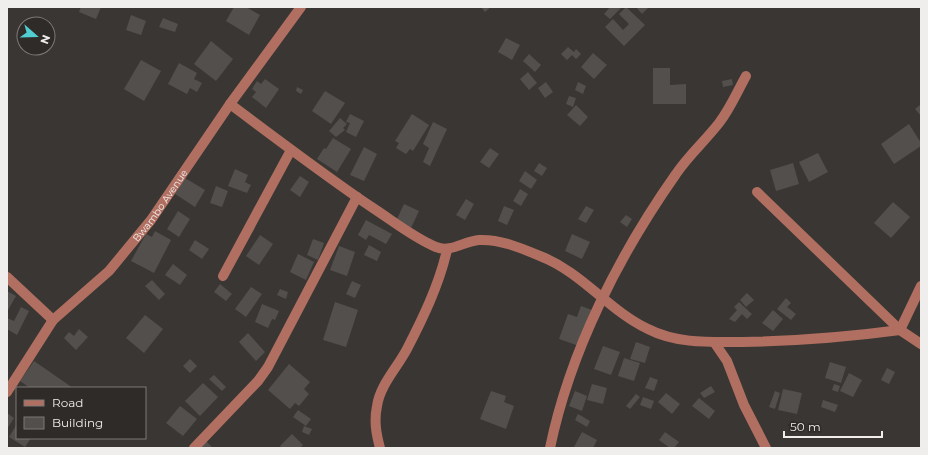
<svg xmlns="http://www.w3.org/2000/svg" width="928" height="455" font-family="Montserrat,sans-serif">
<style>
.building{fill:#534f4d}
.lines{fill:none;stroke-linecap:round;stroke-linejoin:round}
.minor{stroke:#b06f60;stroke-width:10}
.labels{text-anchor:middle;stroke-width:4;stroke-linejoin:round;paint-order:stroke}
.street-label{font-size:10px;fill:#f0eeec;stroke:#2f2b29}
</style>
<rect width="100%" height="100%" fill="#393633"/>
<g class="building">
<path d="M81,7H101L96,19L79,12Z"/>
<path d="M234,7H246L260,15L249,35L226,21Z"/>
<path d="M481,7H491L485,12Z"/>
<path d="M610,7H622L610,19L604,14Z"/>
<path d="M626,7L645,25L624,46L605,27L613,19L623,30L629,24L619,14Z"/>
<path d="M636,7H649L642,14Z"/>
<path d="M131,15L146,21L141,35L126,30Z"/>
<path d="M163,18L178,24L175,32L159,27Z"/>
<path d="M506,38L520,45L512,60L498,52Z"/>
<path d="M211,41L233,59L216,81L194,64Z"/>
<path d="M568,47L574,52L576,49L581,54L576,59L572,55L567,60L561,54Z"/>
<path d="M593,53L607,65L594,79L581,67Z"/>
<path d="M529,54L541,65L535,72L523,61Z"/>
<path d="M141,60L161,71L144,101L124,89Z"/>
<path d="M179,63L197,73L194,79L202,83L197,92L190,88L187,94L168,84Z"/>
<path d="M653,68H670V85L686,84V104H653Z"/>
<path d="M528,72L537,83L529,90L520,79Z"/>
<path d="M265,79L279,89L266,108L252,97L256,92L252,89L257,81L261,84Z"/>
<path d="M732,79L733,85L723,87L722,81Z"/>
<path d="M546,82L553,92L545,98L538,88Z"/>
<path d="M578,82L586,86L583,94L575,90Z"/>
<path d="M297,87L303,90L301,94L296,91Z"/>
<path d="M325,91L345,103L331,124L312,111Z"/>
<path d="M569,96L576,98L573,107L566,104Z"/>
<path d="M921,104V116L915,109Z"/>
<path d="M576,105L588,117L580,126L567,115Z"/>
<path d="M350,114L364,121L356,137L346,132L350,123L346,122Z"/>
<path d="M412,114L429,125L413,151L410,149L406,154L396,148L399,143L395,141Z"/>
<path d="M340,118L347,124L343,128L345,130L336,137L329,131Z"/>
<path d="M433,122L447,129L430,166L423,162L429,148L423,144Z"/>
<path d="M909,124L921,143V146L894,164L881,144Z"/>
<path d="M333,138L351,149L337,172L317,159L324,148L326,149Z"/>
<path d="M364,147L377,154L364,181L350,175Z"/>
<path d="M490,148L499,154L489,168L480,162Z"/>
<path d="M818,153L828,172L809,182L799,162Z"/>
<path d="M539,163L547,168L542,176L534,171Z"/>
<path d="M793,163L799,184L776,191L770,170Z"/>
<path d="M235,169L248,175L245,182L251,185L247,193L228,186Z"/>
<path d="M525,171L537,180L531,189L519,181Z"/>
<path d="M300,176L309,182L300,197L290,190Z"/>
<path d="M185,178L205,190L195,207L175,194Z"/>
<path d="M216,186L228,191L222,207L210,203Z"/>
<path d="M520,189L528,194L521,206L513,201Z"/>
<path d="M466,199L474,204L465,220L456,215Z"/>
<path d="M893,202L910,217L891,238L874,223Z"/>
<path d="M404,204L419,211L411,228L396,221Z"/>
<path d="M504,206L514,210L507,225L498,221Z"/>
<path d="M586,206L594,210L586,223L578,219Z"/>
<path d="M178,211L190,219L179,237L167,229Z"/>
<path d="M626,215L632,219L627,227L620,222Z"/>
<path d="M366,220L392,234L386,244L369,235L366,240L358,235Z"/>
<path d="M155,231L171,240L154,273L131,261L146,234L152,237Z"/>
<path d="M572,234L590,242L582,259L565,251Z"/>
<path d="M260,235L273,244L259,265L246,256Z"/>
<path d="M313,239L324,243L318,260L307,255Z"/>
<path d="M195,240L209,249L202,259L189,250Z"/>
<path d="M369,245L381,252L377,261L364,255Z"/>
<path d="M339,246L355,252L347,276L330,270Z"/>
<path d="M298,254L314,262L306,280L290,272Z"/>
<path d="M173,264L187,275L180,285L165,275Z"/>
<path d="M152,280L165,294L159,300L145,286Z"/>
<path d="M352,281L361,285L355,298L346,294Z"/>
<path d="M220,284L232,294L226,301L214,292Z"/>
<path d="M251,287L262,294L246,317L235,309Z"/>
<path d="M280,289L288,292L286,299L277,295Z"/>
<path d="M7,291L16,296L7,312Z"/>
<path d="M747,293L754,300L746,307L740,300Z"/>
<path d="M786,298L791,303L787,307L796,314L791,320L777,309Z"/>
<path d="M335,302L358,310L346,347L323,340Z"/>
<path d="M739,302L752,314L747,319L742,314L735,322L729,319L737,310L734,307Z"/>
<path d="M262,304L279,311L275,320L272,319L268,328L255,322Z"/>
<path d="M581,306L592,310L579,346L559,339L568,314L577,317Z"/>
<path d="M21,307L29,311L17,335L7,329V318L14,321Z"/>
<path d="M773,310L783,319L773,331L762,323Z"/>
<path d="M145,315L163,329L144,353L126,338Z"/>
<path d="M79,329L88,337L76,350L64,338L69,332L74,336Z"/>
<path d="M248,333L265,352L256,361L239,342Z"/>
<path d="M636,342L650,347L645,363L630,359Z"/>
<path d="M603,346L620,352L611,375L594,369Z"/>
<path d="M624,358L640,363L634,381L618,376Z"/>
<path d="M190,359L197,366L190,373L183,366Z"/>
<path d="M34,361L73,388H30L20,381Z"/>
<path d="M830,362L846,367L841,383L825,378Z"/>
<path d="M289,364L310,382L304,389L309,394L299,406L295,403L290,409L268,390Z"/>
<path d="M887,368L895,372L889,384L881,380Z"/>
<path d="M849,373L862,380L853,397L840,391Z"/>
<path d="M214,375L226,387L222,391L209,379Z"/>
<path d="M650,377L658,380L654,391L645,388Z"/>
<path d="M203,383L218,397L200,416L185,401Z"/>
<path d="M592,384L607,388L603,404L587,400Z"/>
<path d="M834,384L840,386L838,392L832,390Z"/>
<path d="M711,386L715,392L704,398L700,393Z"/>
<path d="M783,389L802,393L797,414L778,410Z"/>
<path d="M491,391L506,396L504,402L514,406L506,429L480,419Z"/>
<path d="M575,391L587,396L582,411L569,406Z"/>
<path d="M775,391L780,393L775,409L769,407Z"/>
<path d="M666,393L680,404L672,414L658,402Z"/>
<path d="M636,394L640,397L630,409L626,406Z"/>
<path d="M643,397L654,401L651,409L640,405Z"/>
<path d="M699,398L715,411L709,419L692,406Z"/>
<path d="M823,400L838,405L835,412L821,407Z"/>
<path d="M180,406L197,419L183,436L166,423Z"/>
<path d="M298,410L311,419L306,426L293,417Z"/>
<path d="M7,413L14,418L7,429Z"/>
<path d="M578,414L590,421L587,427L575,420Z"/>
<path d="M17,424V438H31L25,447L9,437Z"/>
<path d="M304,426L312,429L309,435L302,432Z"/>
<path d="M582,432L597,440L593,448L574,447Z"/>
<path d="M665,432L679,442L674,448H670L659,440Z"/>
<path d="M292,434L303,445L300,448H282L280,446Z"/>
<path d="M206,441L213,448H199Z"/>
</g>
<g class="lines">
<g class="minor">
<path d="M230,104C277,139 324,175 373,208C393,221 414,238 436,247C451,253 464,241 479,240C500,239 521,248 540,256C582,272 608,310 648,329C677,344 711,342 743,342C796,341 848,337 900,330L921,286"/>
<path d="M757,192L900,330L921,344"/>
<path d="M223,276L291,150"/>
<path d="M7,277L53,320"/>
<path d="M714,342L727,361L744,405L766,448"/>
<path id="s1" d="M7,392L53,320L109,271L151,220L230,104L301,7"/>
<path d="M194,448L258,381L268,367L357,197"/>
<path d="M380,448C376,433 374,421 377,406C380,385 397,368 407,349C423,318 439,285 447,250"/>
<path d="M550,448C570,351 619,255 676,174C688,156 705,141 719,123C730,109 737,92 746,76"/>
</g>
</g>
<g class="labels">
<g class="street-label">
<text dy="4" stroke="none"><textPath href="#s1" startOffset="243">Bwambo Avenue</textPath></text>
</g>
</g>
<rect width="928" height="455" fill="none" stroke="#f0eeec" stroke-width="16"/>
<rect x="16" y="387" width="130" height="52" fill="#2f2b29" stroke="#7c7977"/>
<rect x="24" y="400" width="20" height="6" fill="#b06f60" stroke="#7c7977"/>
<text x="52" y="407" font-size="12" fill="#f0eeec">Road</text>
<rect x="24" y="417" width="20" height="12" fill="#534f4d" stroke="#7c7977"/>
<text x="52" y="427" font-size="12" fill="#f0eeec">Building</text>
<g transform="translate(36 36) rotate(110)"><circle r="19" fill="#2f2b29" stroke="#7c7977"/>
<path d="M0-3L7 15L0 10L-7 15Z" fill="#51ccd1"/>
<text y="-6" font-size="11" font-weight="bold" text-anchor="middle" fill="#f0eeec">N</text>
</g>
<path d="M784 431v6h98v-6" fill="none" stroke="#f0eeec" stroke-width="2"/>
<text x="790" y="431" font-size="12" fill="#f0eeec" stroke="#2f2b29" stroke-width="3" paint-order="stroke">50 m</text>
</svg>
